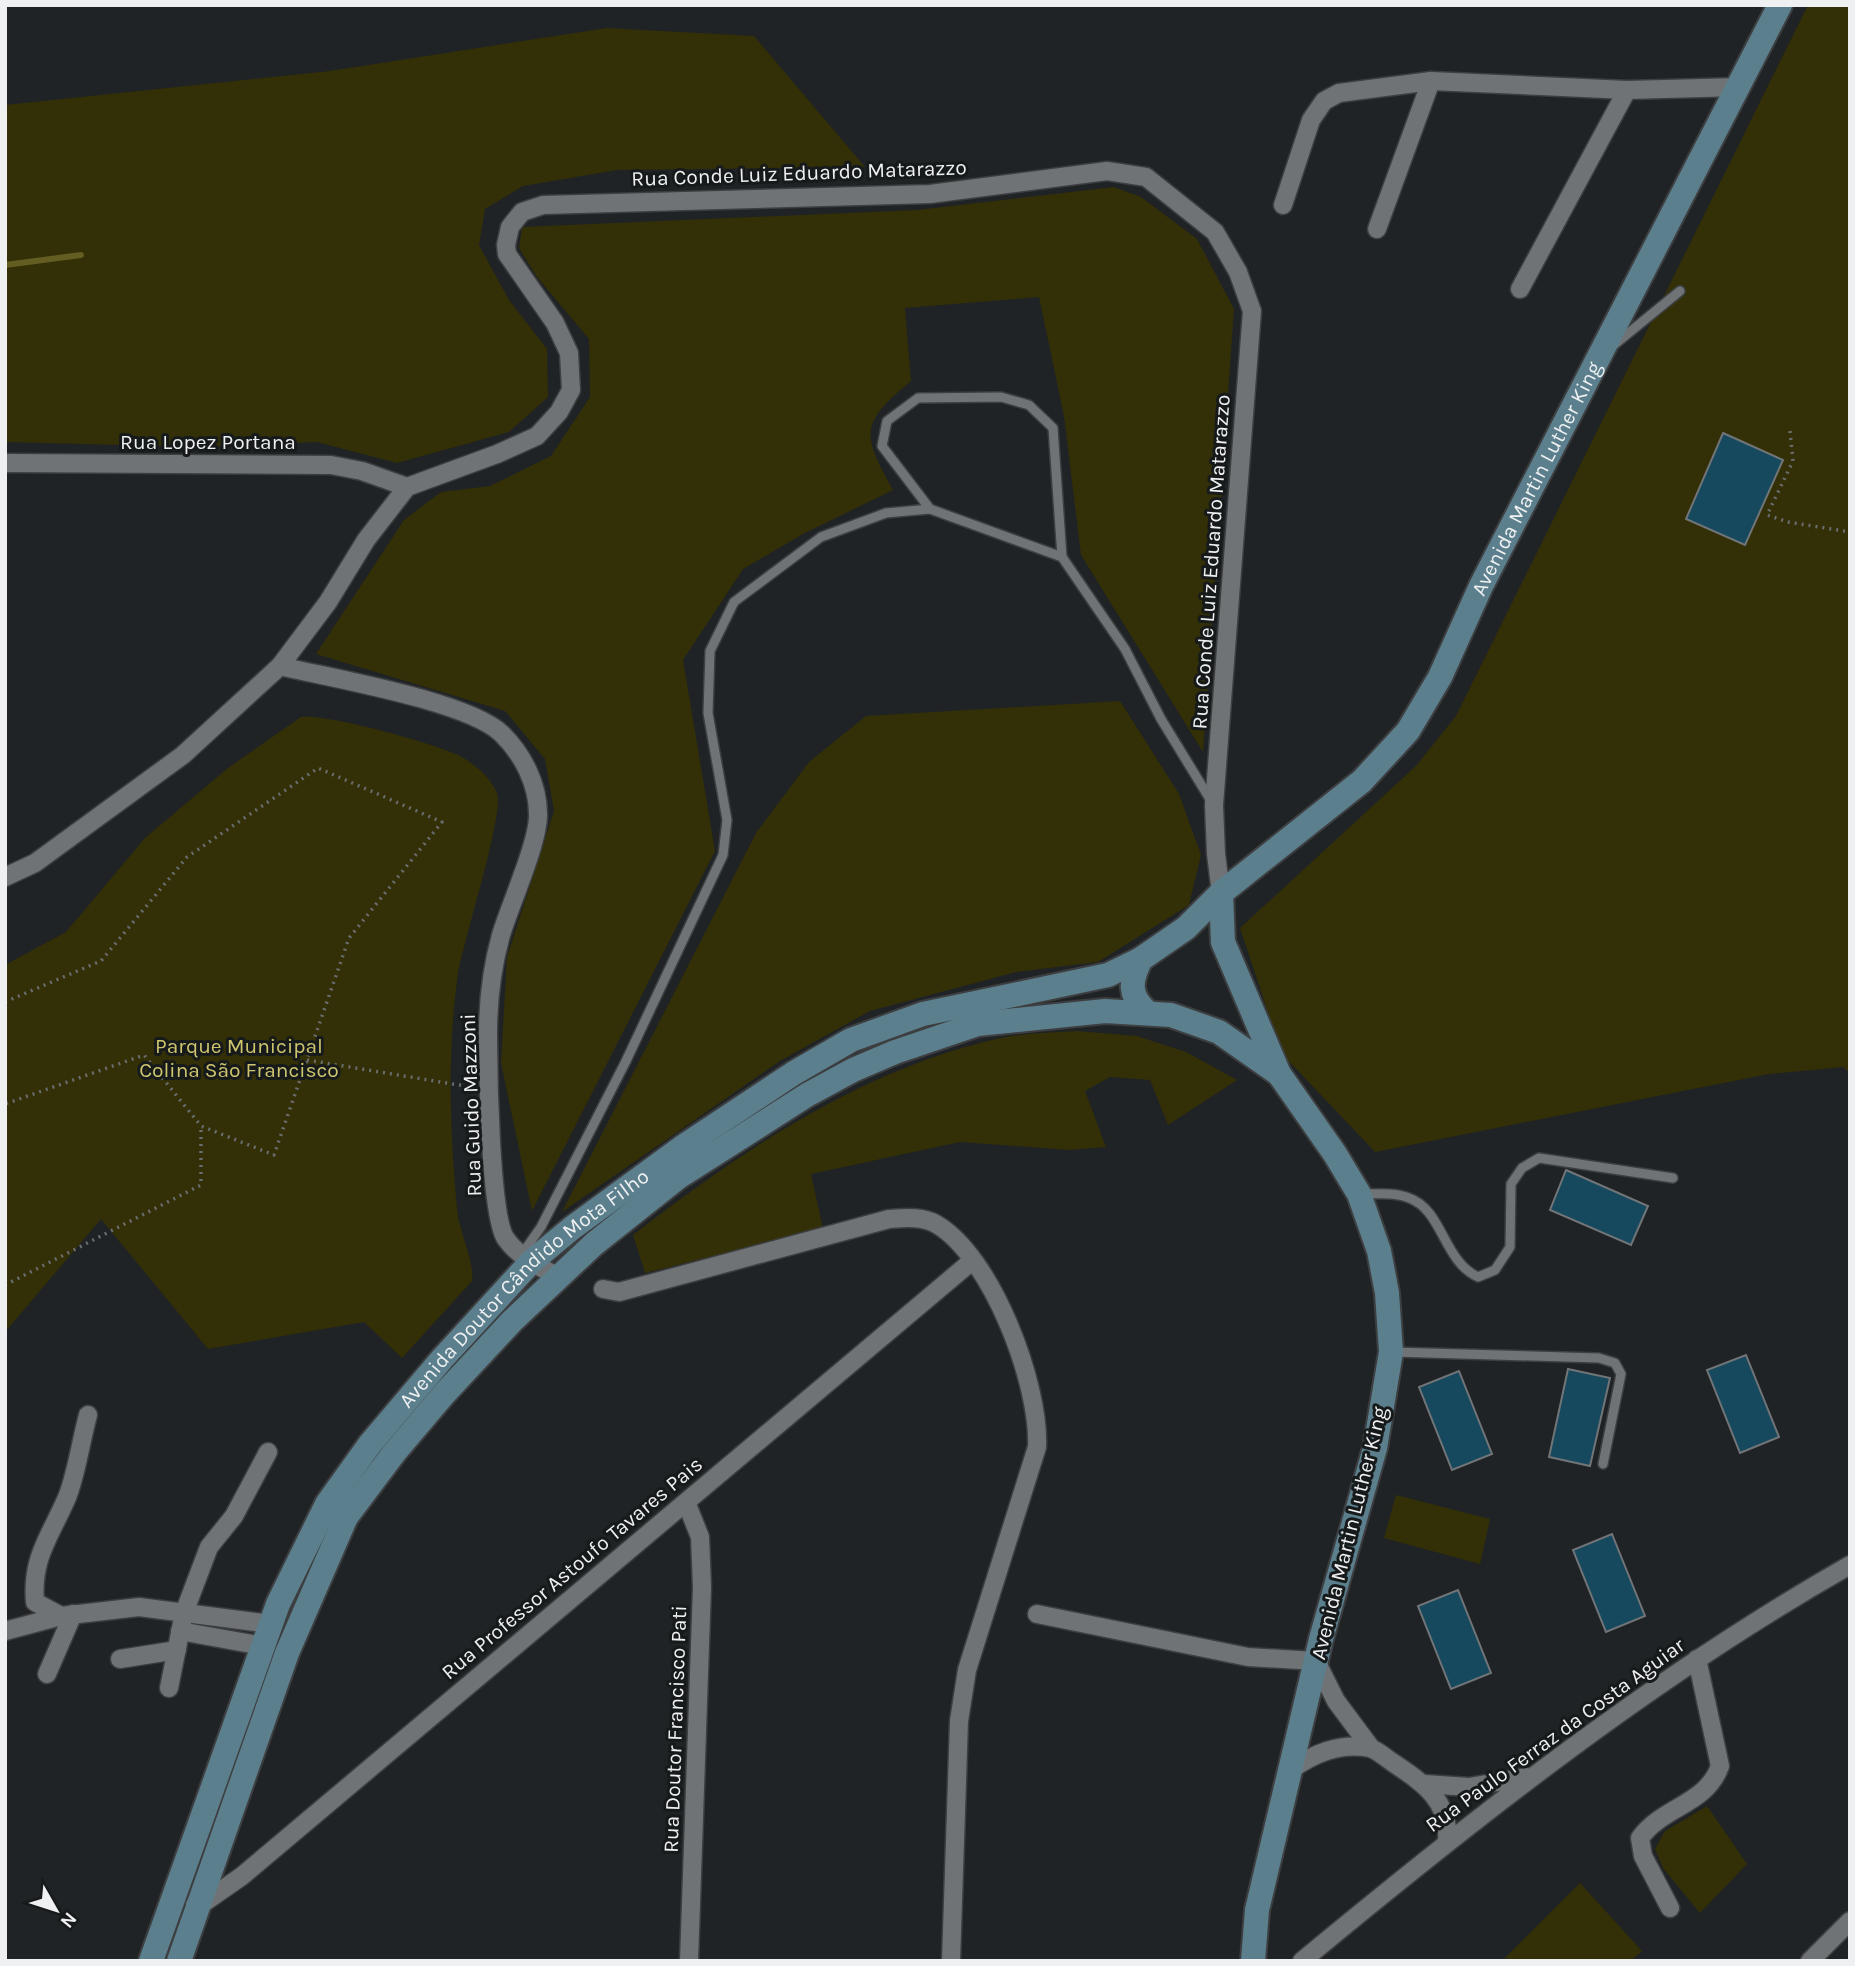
<svg xmlns="http://www.w3.org/2000/svg" width="1855" height="1966" font-family="Karla,sans-serif">
<style>
.green{fill:#332f07}
.lines{fill:none;stroke-linecap:round;stroke-linejoin:round}
.stream{stroke:#635d22;stroke-width:6}
.building{fill:#17495e;stroke:#717577;stroke-width:2}
.service-casing{stroke:#3c3e40;stroke-width:12}
.minor-casing{stroke:#3c3e40;stroke-width:21}
.secondary-casing{stroke:#3c3e40;stroke-width:28}
.path{stroke:#6a6d6e;stroke-width:3.5;stroke-dasharray:2 5;stroke-linecap:butt}
.service{stroke:#6f7375;stroke-width:9}
.minor{stroke:#6f7375;stroke-width:18}
.secondary{stroke:#5c7f8d;stroke-width:24}
.labels{text-anchor:middle;stroke-width:6;stroke-linejoin:round;paint-order:stroke}
.street-label{font-size:21px;fill:#eef0f1;stroke:#171a1b}
.park-label{font-size:21px;fill:#cec56e;stroke:#171a1b}
</style>
<rect width="100%" height="100%" fill="#202325"/>
<g class="green">
<path d="M1808,5H1850V1073L1843,1067L1769,1074L1375,1152L1282,1054L1240,928L1416,766L1456,716Z"/>
<path d="M607,28L754,36L865,167L617,170L523,186L485,209L479,245L509,300L547,349L548,397L509,432L397,463L317,442L201,447L5,442V105L330,71Z"/>
<path d="M1114,187L1141,197L1197,239L1234,309L1203,752L1081,555L1064,416L1039,297L905,308L911,381C859,424 862,434 893,490L803,534L743,569L683,660L715,851L532,1211L501,1063L507,957L554,811L545,759L505,711L316,654L404,520L441,492L490,486L551,456L590,397L589,339L537,277L519,248L522,227L917,210Z"/>
<path d="M1120,701L1179,794L1201,855L1189,905L1098,962L1016,972L870,1011L780,1061L562,1212L756,833L809,762L866,716Z"/>
<path d="M301,717C326,713 437,744 460,756C476,765 490,777 497,793C505,812 463,942 458,974C447,1050 450,1132 457,1208C458,1229 475,1262 472,1281L402,1358L364,1322L208,1349L101,1219L5,1332V965L66,932L145,838L228,768Z"/>
<path d="M1076,1031L1137,1036L1186,1052L1237,1080L1168,1125L1150,1080L1110,1077L1085,1091L1106,1147L1070,1150L960,1142L811,1174L823,1229L645,1273L633,1235C743,1150 859,1071 996,1039C1021,1033 1050,1033 1076,1031Z"/>
<path d="M1396,1495L1490,1519L1480,1564L1384,1538Z"/>
<path d="M1707,1806L1747,1864L1700,1913L1663,1868L1655,1849L1665,1831Z"/>
<path d="M1580,1883L1642,1951L1630,1961H1502Z"/>
</g>
<g class="lines">
<path class="stream" d="M5,265L81,255"/>
</g>
<g class="building">
<path d="M1723,433L1783,460L1745,545L1686,519Z"/>
<path d="M1566,1170L1648,1206L1631,1245L1550,1210Z"/>
<path d="M1746,1355L1779,1437L1740,1453L1707,1370Z"/>
<path d="M1568,1369L1610,1378L1590,1466L1549,1457Z"/>
<path d="M1459,1371L1492,1454L1452,1470L1419,1387Z"/>
<path d="M1612,1534L1645,1616L1606,1632L1573,1550Z"/>
<path d="M1458,1590L1491,1673L1451,1689L1418,1606Z"/>
</g>
<g class="lines">
<g class="service-casing">
<g id="service">
<path d="M1615,344L1680,291"/>
<path d="M930,509L882,446L887,421L918,398L1001,397L1029,405L1053,428L1062,557"/>
<path d="M1360,1194C1376,1194 1394,1192 1409,1198C1443,1210 1443,1261 1478,1277L1495,1270L1510,1247L1511,1184L1522,1168L1539,1158L1673,1178"/>
<path d="M522,1254L541,1227L626,1061L723,855L727,820L708,713L710,651L734,602L821,537L886,513L930,509L1062,557L1125,649L1161,719L1213,804"/>
<path d="M1393,1352L1599,1358L1615,1363L1621,1374L1603,1464"/>
</g>
</g>
<g class="minor-casing">
<g id="minor">
<path d="M1283,205L1311,120L1324,101L1339,93L1431,81L1627,90L1740,87"/>
<path d="M1377,229L1431,81"/>
<path d="M1520,289L1627,90"/>
<path d="M5,463L331,465L362,471L407,487"/>
<path d="M280,666C330,678 468,701 502,734C523,755 538,784 538,814C539,841 510,905 501,935C492,967 488,1001 488,1034C488,1069 490,1217 506,1239C518,1256 539,1267 557,1276"/>
<path d="M5,877L35,863L183,755L280,666L328,602L366,540L407,487L497,454L537,436L559,412L571,390L569,353L555,323L507,254L506,245L510,227L522,212L543,205L930,194L1107,171L1146,177L1215,232L1238,272L1252,311L1214,805L1216,854L1221,893"/>
<path d="M603,1289L619,1292L889,1219C904,1218 922,1216 936,1224C992,1256 1040,1385 1037,1447L967,1670L959,1721L951,1961"/>
<path d="M686,1502L700,1537L702,1587L689,1961"/>
<path d="M1037,1614L1248,1657L1316,1661L1336,1701L1371,1748"/>
<path d="M61,1616L35,1602C31,1556 52,1534 68,1495C77,1470 81,1441 88,1415"/>
<path d="M5,1631L61,1616L139,1607L271,1624"/>
<path d="M180,1631L263,1646"/>
<path d="M120,1659L177,1650"/>
<path d="M47,1674L73,1614"/>
<path d="M169,1688L184,1613L209,1547L234,1516L268,1452"/>
<path d="M1289,1771C1313,1754 1339,1742 1370,1748C1377,1750 1386,1758 1392,1762C1423,1783 1450,1800 1447,1841"/>
<path d="M1425,1784L1469,1787L1526,1777"/>
<path d="M195,1905L199,1906L242,1876L972,1261"/>
<path d="M1670,1908L1643,1856L1640,1838C1663,1806 1706,1805 1720,1766L1697,1659"/>
<path d="M1302,1961C1476,1817 1653,1677 1850,1565"/>
<path d="M1810,1961L1850,1921"/>
</g>
</g>
<g class="secondary-casing">
<g id="secondary">
<path d="M1221,893L1223,942L1279,1074L1335,1154L1359,1194L1379,1251L1387,1293L1391,1352L1375,1448L1321,1639L1257,1910L1253,1961"/>
<path d="M1141,959C1130,981 1128,995 1147,1012"/>
<path id="s1" d="M151,1961L278,1604L327,1504L370,1444L442,1359L531,1262L572,1228L684,1146L794,1073L851,1040L923,1014L1108,975L1141,959L1186,928L1221,893L1362,781L1408,731L1440,677L1481,586L1780,5"/>
<path d="M179,1961L287,1653L346,1517L394,1453L444,1394L512,1321L594,1244L677,1178L807,1095L853,1070L895,1052L978,1024L1105,1011L1171,1015L1219,1032L1279,1074"/>
</g>
</g>
<g class="path">
<path d="M1790,431L1793,461L1767,515L1788,522L1850,532"/>
<path d="M5,1002L101,961L187,857L318,768L442,822L349,938L274,1155L201,1126L144,1055L5,1104"/>
<path d="M307,1060L471,1087"/>
<path d="M5,1285L201,1185V1126"/>
</g>
<use href="#service" class="service"/>
<use href="#minor" class="minor"/>
<use href="#secondary" class="secondary"/>
</g>
<g class="labels">
<g class="street-label">
<text transform="translate(799 173) rotate(-2)" y="7">Rua Conde Luiz Eduardo Matarazzo</text>
<text x="208" y="449">Rua Lopez Portana</text>
<text dy="7" stroke="none"><textPath href="#s1" startOffset="2135">Avenida Martin Luther King</textPath></text>
<text transform="translate(1211 562) rotate(-86)" y="7">Rua Conde Luiz Eduardo Matarazzo</text>
<text transform="translate(471 1105) rotate(-92)" y="7">Rua Guido Mazzoni</text>
<text dy="7" stroke="none"><textPath href="#s1" startOffset="784">Avenida Doutor Cândido Mota Filho</textPath></text>
<text transform="translate(1349 1533) rotate(-76)" y="7">Avenida Martin Luther King</text>
<text transform="translate(572 1568) rotate(-40)" y="7">Rua Professor Astoufo Tavares Pais</text>
<text transform="translate(675 1729) rotate(-88)" y="7">Rua Doutor Francisco Pati</text>
<text transform="translate(1555 1735) rotate(-36)" y="7">Rua Paulo Ferraz da Costa Aguiar</text>
</g>
<g class="park-label">
<text x="239" y="1053">Parque Municipal<tspan x="239" dy="24">Colina São Francisco</tspan></text>
</g>
</g>
<rect width="1855" height="1966" fill="none" stroke="#eef0f1" stroke-width="14"/>
<g transform="translate(56 1910) rotate(129)" stroke="#171a1b" stroke-width="5" paint-order="stroke">
<path d="M0-5L12 26L0 18L-12 26Z" fill="#eef0f1"/>
<text y="-10" font-size="19" font-weight="bold" text-anchor="middle" fill="#eef0f1">N</text>
</g>
</svg>
